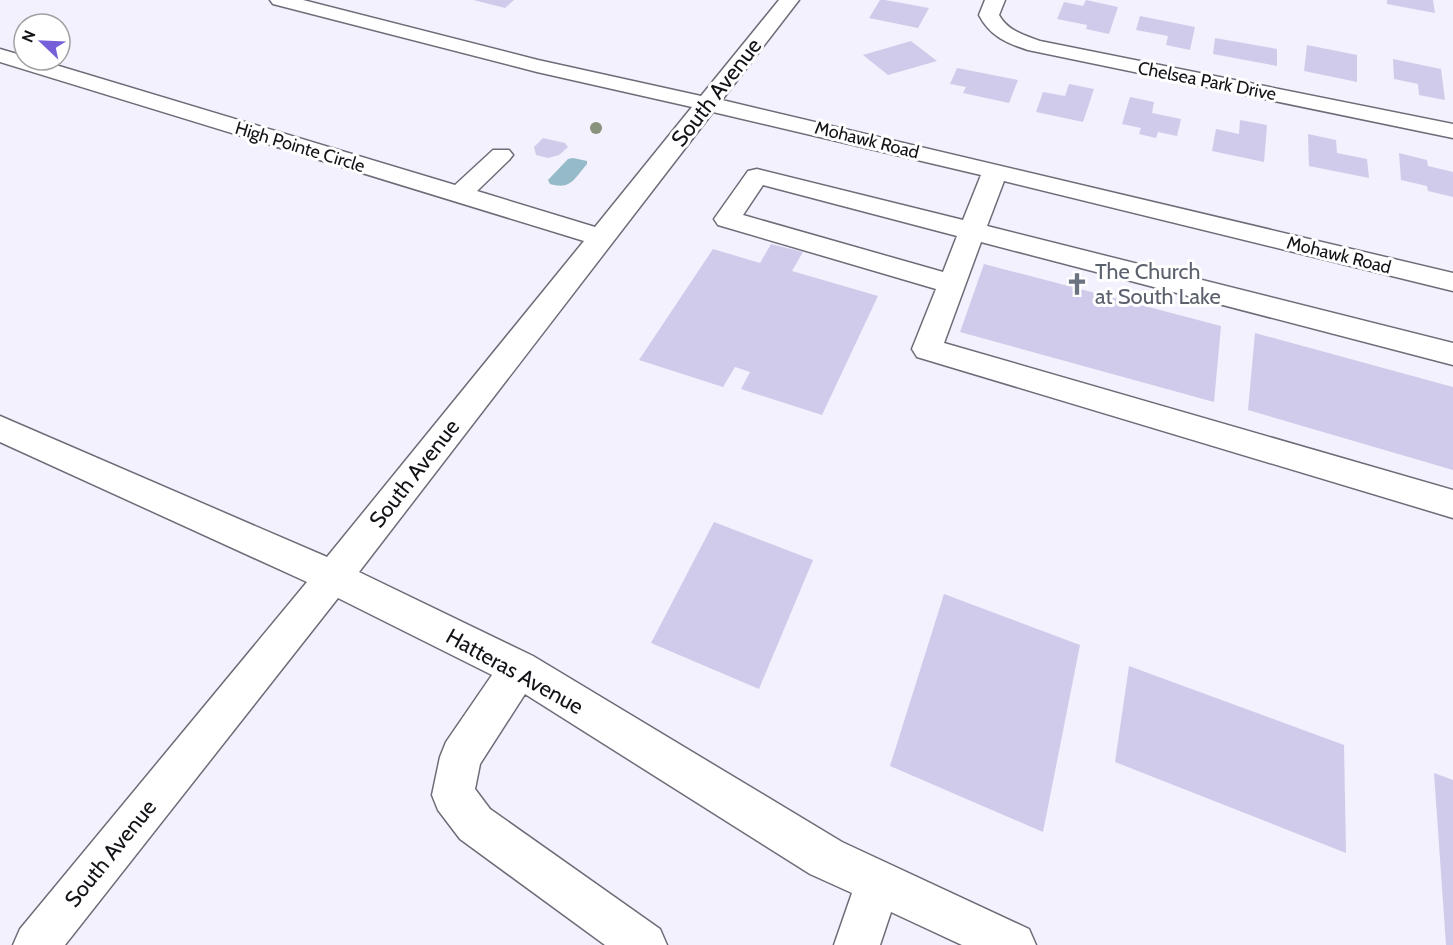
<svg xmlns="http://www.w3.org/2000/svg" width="1453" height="945" font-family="Cabin,sans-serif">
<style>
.water{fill:#95bac8}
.building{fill:#d0cbeb}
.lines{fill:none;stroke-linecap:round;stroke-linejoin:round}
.minor-casing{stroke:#6d6c77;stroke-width:3}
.minor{fill:#fff;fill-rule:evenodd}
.tree{fill:#88927d}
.labels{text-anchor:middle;stroke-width:6;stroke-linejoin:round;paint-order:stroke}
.far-street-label{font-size:18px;fill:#131217;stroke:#fff}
.street-label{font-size:22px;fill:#131217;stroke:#fff}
.worship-label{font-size:22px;fill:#5b616d;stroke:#fff;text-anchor:start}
</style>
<rect width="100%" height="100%" fill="#f2f1fd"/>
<path class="water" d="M573,158L587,161V164C574,179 571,190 550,184L548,180L568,159Z"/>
<g class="building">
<path d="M473,0H514L505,8Z"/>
<path d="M880,0H885L929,8L918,28L869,18Z"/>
<path d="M1086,0L1118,7L1109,34L1086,29L1087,25L1057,19L1064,2L1083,6Z"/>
<path d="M1387,0H1433L1435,13L1387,4Z"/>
<path d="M1140,16L1195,27L1190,50L1166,45L1168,36L1136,30Z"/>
<path d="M1215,38L1277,49V66L1213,54Z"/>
<path d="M911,41L937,61L888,75L863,55Z"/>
<path d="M1307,45L1357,55V82L1304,71Z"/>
<path d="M1393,59L1441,69L1445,100L1419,95L1418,84L1394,79Z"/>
<path d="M957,68L1018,80L1009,103L963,93L966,87L950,84Z"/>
<path d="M1069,84L1094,89L1083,122L1036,112L1043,92L1065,96Z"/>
<path d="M1130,97L1154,102L1152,113L1181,119L1177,136L1158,132L1156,138L1139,134L1141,128L1122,124Z"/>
<path d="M1240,120L1267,125L1264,162L1212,151L1216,129L1239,134Z"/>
<path d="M1308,134L1336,140L1337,153L1367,159L1369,178L1309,166Z"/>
<path d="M543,138L565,143L568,147L559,155L548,158L536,155L534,147Z"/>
<path d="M1399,153L1427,160L1428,166L1453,172V197L1428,191L1427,186L1401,180Z"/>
<path d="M771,244L803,252L792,271L878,296L822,415L741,389L750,372L735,367L723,387L639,360L713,249L760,263Z"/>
<path d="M984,264L1221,326L1214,402L960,332Z"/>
<path d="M1255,333L1453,387V470L1248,410Z"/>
<path d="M714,522L813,560L759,689L651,643Z"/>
<path d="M944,594L1080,645L1043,832L890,766Z"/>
<path d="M1129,666L1344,745L1346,853L1115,762Z"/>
<path d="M1434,773L1453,780V945H1446Z"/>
</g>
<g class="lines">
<g class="minor-casing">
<g id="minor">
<path d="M270,0H303L538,60L701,96L779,0H799L722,100L1453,273V291L1004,181L987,226L1453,343V365L981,242L944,343L1453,490V518L917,357L912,349L936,289L718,225L714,219L748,171L757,169L963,220L981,175L713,112L359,572L533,656L842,842L1029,929L1036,945H962L891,912L880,945H834L852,893L810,874L525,694L480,764L475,789L490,809L660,929L667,945H605L460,839L438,810L432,795L440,757L446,742L492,675L338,598L65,945H13L20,929L307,582L0,442V416L327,557L584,241L0,62V49L24,56V60H39L455,185L493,150H509L513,155L509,160L477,191L595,227L692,107L537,72L273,4ZM763,185L957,236L943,272L743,215Z"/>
<path d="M985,0H1005L999,15C1008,31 1024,35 1040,41L1453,124V138L1028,50C1006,43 990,36 979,15Z"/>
</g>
</g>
<use href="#minor" class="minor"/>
</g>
<circle class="tree" cx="596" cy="128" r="6"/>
<defs>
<g id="church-bare" transform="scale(1.8)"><path d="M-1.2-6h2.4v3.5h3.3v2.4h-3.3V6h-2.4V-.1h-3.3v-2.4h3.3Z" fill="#6b7280" stroke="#fff" stroke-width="2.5" paint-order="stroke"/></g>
</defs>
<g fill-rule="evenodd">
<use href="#church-bare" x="1077" y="284"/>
</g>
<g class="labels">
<g class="far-street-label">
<text transform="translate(1207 81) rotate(11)" y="6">Chelsea Park Drive</text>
<text transform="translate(867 140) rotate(14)" y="6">Mohawk Road</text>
<text transform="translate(300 147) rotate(17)" y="6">High Pointe Circle</text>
<text transform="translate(1339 255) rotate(14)" y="6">Mohawk Road</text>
</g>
<g class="street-label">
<text transform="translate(716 92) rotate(-52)" y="8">South Avenue</text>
<text transform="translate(414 473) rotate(-52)" y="8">South Avenue</text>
<text transform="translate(515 671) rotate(29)" y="8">Hatteras Avenue</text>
<text transform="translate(110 853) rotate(-51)" y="8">South Avenue</text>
</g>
<g class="worship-label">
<text x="1095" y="279">The Church<tspan x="1095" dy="25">at South Lake</tspan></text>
</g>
</g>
<g transform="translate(42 42) rotate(293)"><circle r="28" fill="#ffffff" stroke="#a1a0a2" stroke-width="1.5"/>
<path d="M0-4.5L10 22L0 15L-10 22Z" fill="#765fd9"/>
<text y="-9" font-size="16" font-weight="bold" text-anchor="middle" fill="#131217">N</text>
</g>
</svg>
